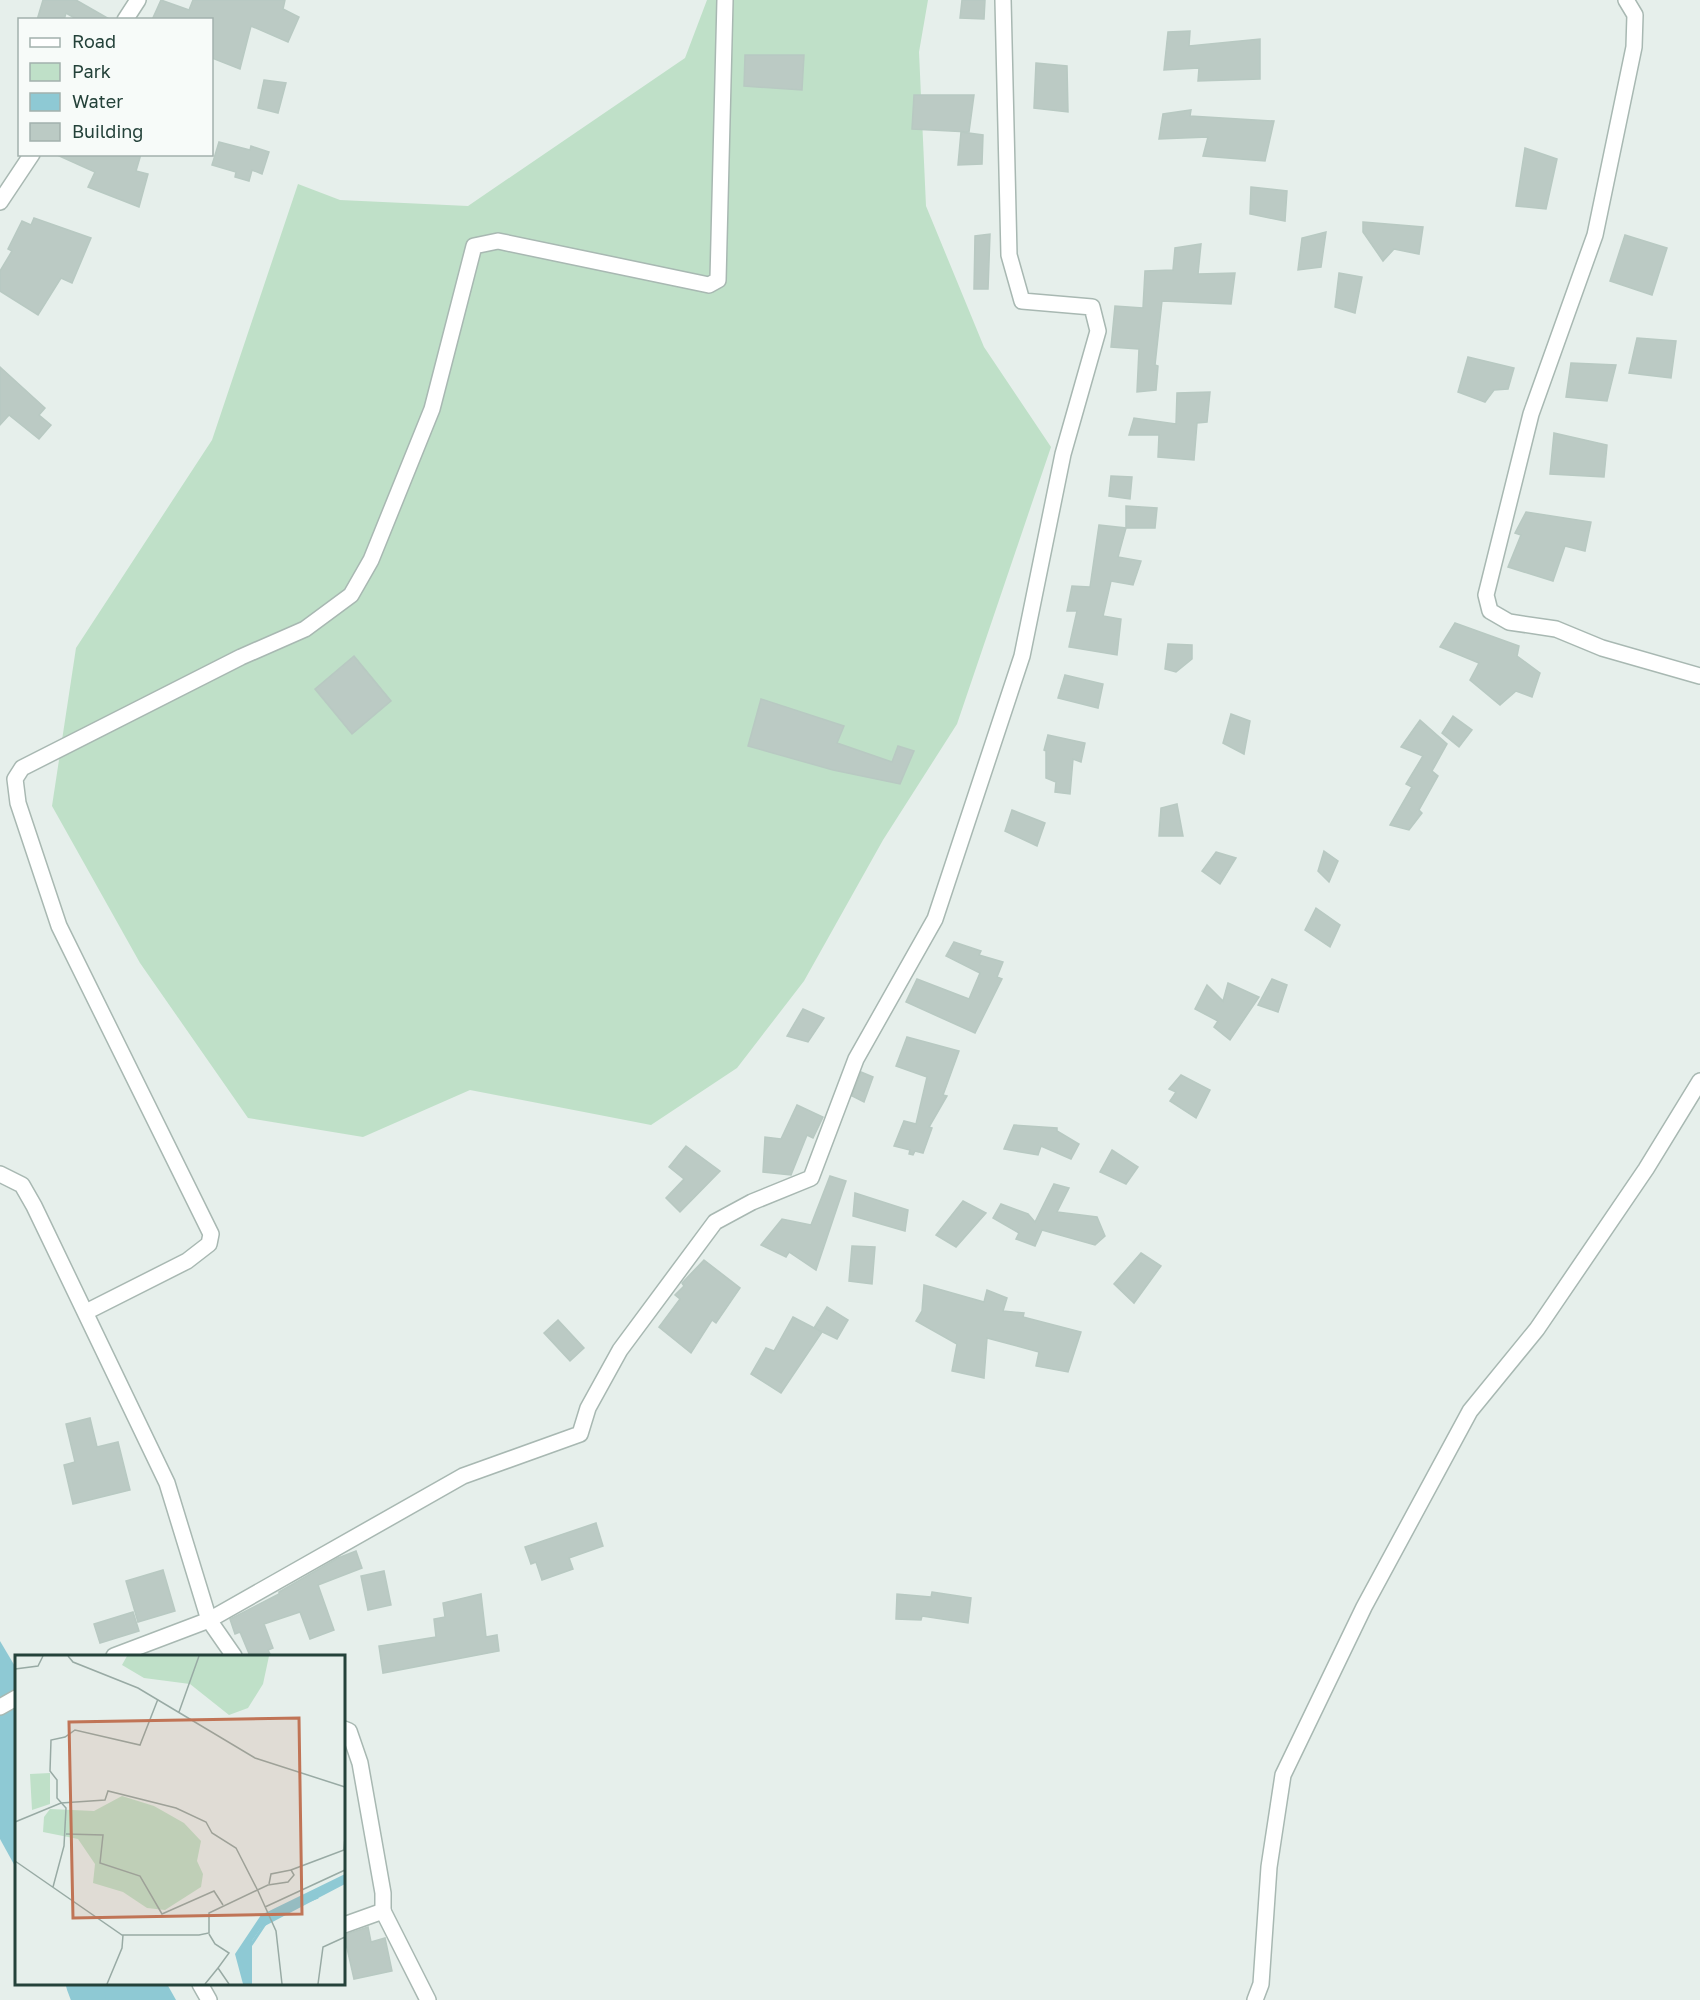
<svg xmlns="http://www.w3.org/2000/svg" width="1700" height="2000" font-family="'Golos Text',sans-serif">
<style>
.green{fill:#bfe0c8}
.water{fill:#8ec9d4}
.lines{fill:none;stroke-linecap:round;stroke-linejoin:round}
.river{stroke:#8ec9d4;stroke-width:34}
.building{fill:#bbcac4;stroke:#b8c9c2;stroke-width:1.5}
.minor-casing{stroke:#a8b8b2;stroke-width:18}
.minor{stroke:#fff;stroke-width:15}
.inset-river{fill:none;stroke:#8ec9d4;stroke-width:3}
.inset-road{fill:none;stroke:#98aaa4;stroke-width:1.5}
.view{fill:#c07456;fill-opacity:0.15;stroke:#c07456;stroke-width:3}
.inset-edge{fill:none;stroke:#24423a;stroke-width:3}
</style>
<rect width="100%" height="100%" fill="#e6efeb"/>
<path class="green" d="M707,0H928L919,52L926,206L984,347L1051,447L957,724L883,840L804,981L737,1068L651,1125L470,1090L363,1137L248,1118L140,963L52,806L76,648L212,440L298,184L340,200L468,206L685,58Z"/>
<g class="water">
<path d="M0,1641L16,1668V1868L0,1839Z"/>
<path d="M83,1984H167L176,2000H89Z"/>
</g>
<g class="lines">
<path class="river" d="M83,1984L89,2000"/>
</g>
<g class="building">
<path d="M43,0H76L111,20H78L66,13L64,20H37Z"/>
<path d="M161,0L189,10L193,0H285L283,9L299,17L288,42L251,26L240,69L212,58V20H152Z"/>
<path d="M962,0H985L984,19L960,18Z"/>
<path d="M1190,31L1189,46L1260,39V79L1198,81L1199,68L1164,70L1168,32Z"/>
<path d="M745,55H804L802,90L744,86Z"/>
<path d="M1036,63L1067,66L1068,112L1034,108Z"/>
<path d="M264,80L286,83L278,113L258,108Z"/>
<path d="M914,95H974L969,132L912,129Z"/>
<path d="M1191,110L1190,116L1274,121L1265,161L1203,156L1208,137L1159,139L1163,114Z"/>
<path d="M961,132L983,135L982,164L958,165Z"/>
<path d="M219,142L250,150L251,146L269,152L262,174L252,170L249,181L235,177L236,172L212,165Z"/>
<path d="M1525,148L1557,159L1546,209L1516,206Z"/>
<path d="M55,154H141L136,171L148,174L139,207L88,187L95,172Z"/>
<path d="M1251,187L1287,191L1285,221L1250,214Z"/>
<path d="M34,218L91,238L72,283L61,278L38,315L0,291V271L12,251L8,249L22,221L31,225Z"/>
<path d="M1363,222L1423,227L1419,254L1394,249L1383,261L1363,232Z"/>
<path d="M1326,232L1321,267L1298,270L1302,238Z"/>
<path d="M990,234L988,289H974L975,236Z"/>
<path d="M1625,235L1667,248L1652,295L1610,281Z"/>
<path d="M1201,244L1198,274L1235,273L1231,304L1162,301L1155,365L1158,366L1156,390L1137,392L1139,349L1111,347L1115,306L1143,308L1145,271L1173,270L1175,248Z"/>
<path d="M1339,273L1362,277L1355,313L1335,307Z"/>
<path d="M1637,338L1676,341L1671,378L1629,373Z"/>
<path d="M1468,357L1514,368L1508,389L1494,390L1485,402L1458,392Z"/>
<path d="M1571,363L1616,365L1607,401L1566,397Z"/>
<path d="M0,367L45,408L39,415L51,425L39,439L9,415L0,425Z"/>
<path d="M1210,392L1207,422L1197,423L1194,460L1158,457L1159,435H1129L1134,418L1176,424L1177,393Z"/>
<path d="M1554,433L1607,445L1604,477L1550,474Z"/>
<path d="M1111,476L1132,477L1130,499L1109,496Z"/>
<path d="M1126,506L1157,508L1155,528H1126Z"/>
<path d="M1526,512L1591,522L1585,551L1565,546L1553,581L1508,567L1521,535L1515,533Z"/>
<path d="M1099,525L1126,528L1118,557L1141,561L1133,585L1111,581L1103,616L1121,619L1117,655L1069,647L1077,611H1067L1072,586L1090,587Z"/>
<path d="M1455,623L1519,646L1517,656L1540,673L1532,697L1516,691L1500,705L1470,680L1479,663L1440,647Z"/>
<path d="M1168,644L1192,645V659L1176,672L1165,669Z"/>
<path d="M354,656L391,701L352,734L315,689Z"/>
<path d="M1065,675L1103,684L1098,708L1058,698Z"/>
<path d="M761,699L844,726L837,743L892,762L898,746L914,751L900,784L833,770L748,746Z"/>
<path d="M1231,714L1250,721L1244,754L1223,743Z"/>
<path d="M1453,716L1472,730L1459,747L1442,733Z"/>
<path d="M1420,720L1447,744L1432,771L1438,776L1419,810L1422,813L1409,830L1390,825L1412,787L1406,784L1423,756L1401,747Z"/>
<path d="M1048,735L1085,743L1081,762L1073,759L1070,794L1055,792L1056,782L1046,778V751L1044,750Z"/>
<path d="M1177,804L1183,836H1159L1161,808Z"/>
<path d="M1012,810L1045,823L1037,846L1005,831Z"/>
<path d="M1324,851L1338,861L1329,882L1318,871Z"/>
<path d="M1216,852L1236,858L1220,884L1202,871Z"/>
<path d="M1316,908L1340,925L1330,947L1305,930Z"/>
<path d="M954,942L981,951L979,955L1003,962L997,977L1002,979L975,1033L906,1002L917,979L969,999L980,973L946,956Z"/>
<path d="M1272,979L1287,985L1278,1012L1258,1005Z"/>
<path d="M1228,983L1259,997L1230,1040L1214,1027L1218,1021L1195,1009L1207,985L1223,1001Z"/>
<path d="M803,1009L824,1018L808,1042L787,1036Z"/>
<path d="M907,1037L959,1051L943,1095L947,1096L929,1127L932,1128L923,1153L915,1151L913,1155L909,1154L910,1150L894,1146L904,1121L916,1124L927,1077L896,1066Z"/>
<path d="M861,1072L873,1077L864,1102L852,1096Z"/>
<path d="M1181,1075L1210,1090L1196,1118L1170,1101L1176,1092L1169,1089Z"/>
<path d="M797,1105L823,1117L813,1138L807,1135L791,1175L763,1172L765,1137L781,1139Z"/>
<path d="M1014,1125L1057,1128V1131L1079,1144L1071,1159L1041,1146L1038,1155L1004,1149Z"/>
<path d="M686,1146L720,1171L680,1212L666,1198L684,1179L669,1167Z"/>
<path d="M1112,1150L1138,1167L1126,1184L1100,1172Z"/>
<path d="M830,1176L846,1181L816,1270L789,1252L786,1257L761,1245L782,1219L811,1225Z"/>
<path d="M1054,1184L1069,1188L1057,1212L1097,1217L1105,1236L1095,1245L1042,1230L1035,1246L1016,1239L1019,1233L993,1218L1001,1204L1028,1214L1035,1222Z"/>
<path d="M855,1193L908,1210L905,1231L853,1216Z"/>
<path d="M963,1201L986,1213L956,1247L936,1235Z"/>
<path d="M852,1246L875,1247L872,1284L849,1281Z"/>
<path d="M1141,1253L1161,1266L1134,1303L1114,1284Z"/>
<path d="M704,1260L740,1288L716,1323L712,1320L691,1353L659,1327L680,1299L675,1295L684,1286L682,1283Z"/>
<path d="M924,1285L984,1302L987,1290L1007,1298L1003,1311L1024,1313L1023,1317L1081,1332L1068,1372L1036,1366L1039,1352L987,1338L984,1378L952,1371L957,1344L916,1321L922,1311Z"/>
<path d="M827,1307L848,1320L837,1339L814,1328Z"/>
<path d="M793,1317L822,1332L781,1393L751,1374L766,1348L774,1351Z"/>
<path d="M558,1320L584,1348L570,1361L544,1333Z"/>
<path d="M90,1418L97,1447L118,1442L130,1490L73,1504L64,1465L75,1462L66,1424Z"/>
<path d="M596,1523L603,1546L569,1558L573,1569L542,1580L536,1562L531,1564L525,1547Z"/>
<path d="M356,1551L362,1568L318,1585L334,1630L310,1639L300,1612L264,1624L273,1648L268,1650L271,1656H250L240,1632L235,1634L230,1619L279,1594V1592L338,1558Z"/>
<path d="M163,1570L175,1611L138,1622L126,1581Z"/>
<path d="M384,1571L391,1605L368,1610L361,1576Z"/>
<path d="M932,1592L971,1598L968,1623L922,1616L921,1620L896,1619L897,1594L931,1597Z"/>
<path d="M481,1594L486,1637L497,1635L499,1651L383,1673L379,1646L436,1637L434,1619L445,1617L443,1603Z"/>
<path d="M133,1612L139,1631L100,1643L94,1624Z"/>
<path d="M368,1927L371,1942L385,1938L392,1971L354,1979L344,1935Z"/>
</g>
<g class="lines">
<g class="minor-casing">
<g id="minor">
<path d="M1626,0L1635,15L1634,47L1595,235L1531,414L1486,595L1490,611L1509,622L1556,629L1602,648L1700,676"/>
<path d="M125,20L138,0"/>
<path d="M0,202L32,154"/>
<path d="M0,1174L22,1185L34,1206L167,1483L209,1620L234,1656"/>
<path d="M86,1312L187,1261L209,1244L211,1234L59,926L18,803L15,779L22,768L241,657L305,629L351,595L371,560L432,409L474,246L498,241L709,285L718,280L725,0"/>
<path d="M114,1656L209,1620L463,1476L580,1434L588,1408L620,1350L715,1222L752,1202L811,1178L856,1059L935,919L1022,656L1063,454L1098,331L1092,307L1022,301L1009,255L1003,0"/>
<path d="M0,1707L16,1698"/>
<path d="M344,1729L349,1731L360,1763L383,1893V1911"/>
<path d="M344,1925L383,1911L428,2000"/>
<path d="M200,1984L209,2000"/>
<path d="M1255,2000L1261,1984L1269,1867L1283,1775L1364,1607L1470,1411L1537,1329L1646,1169L1700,1081"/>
</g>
</g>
<use href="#minor" class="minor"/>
</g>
<g transform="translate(15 1655)">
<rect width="330" height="330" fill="#e6efeb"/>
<path d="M112,1H254L248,29L233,53L214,60L175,29L129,23L107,10ZM35,118V149L17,155L15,119ZM107,141L139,151L169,168L186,186L182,206L188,219L186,232L150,255L132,253L108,237L78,228L80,209L63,184L28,177L29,162L35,154L79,156Z" fill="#bfe0c8"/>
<path d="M330,219V229L246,273L237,286V329H228L220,299L246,260Z" fill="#8ec9d4"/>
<path class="inset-river" d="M279,251L303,242M236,290L250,269"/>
<path class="inset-road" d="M53,1L58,7L123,33L240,103L330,132M0,14L23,11L28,1M164,57L184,1M0,167L46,148L90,145L93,136L161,153L191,167L197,178L221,193L243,236L261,276L267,329M51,179L88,180L85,208L125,221L147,259L199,236L208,250M0,206L107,280H184L194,278V258L253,230L273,227L279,220L276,215L329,195L330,182M254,229L256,219L276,215M38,232L49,191L51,153L42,143V125L35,116L36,85L50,82L60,75L125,90L143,44M250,252L330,215M194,279L200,289L214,298L203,313L214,329M92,329L107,293L108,280M190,329L203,313M303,329L308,292L330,282"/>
<path class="view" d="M284,63L287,259L58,263L54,67Z"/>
<rect width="330" height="330" class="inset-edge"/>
</g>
<rect x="18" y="18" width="195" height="138" fill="#f7fbf9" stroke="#a3b1ad" stroke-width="1.5"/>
<rect x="30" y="38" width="30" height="9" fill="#ffffff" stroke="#a3b1ad" stroke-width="1.5"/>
<text x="72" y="48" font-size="18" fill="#24423a">Road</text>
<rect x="30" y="63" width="30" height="18" fill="#bfe0c8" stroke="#a3b1ad" stroke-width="1.5"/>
<text x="72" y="78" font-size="18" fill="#24423a">Park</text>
<rect x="30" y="93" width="30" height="18" fill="#8ec9d4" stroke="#a3b1ad" stroke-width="1.5"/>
<text x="72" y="108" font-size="18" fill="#24423a">Water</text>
<rect x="30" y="123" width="30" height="18" fill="#bbcac4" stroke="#a3b1ad" stroke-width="1.5"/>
<text x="72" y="138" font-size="18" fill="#24423a">Building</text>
</svg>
